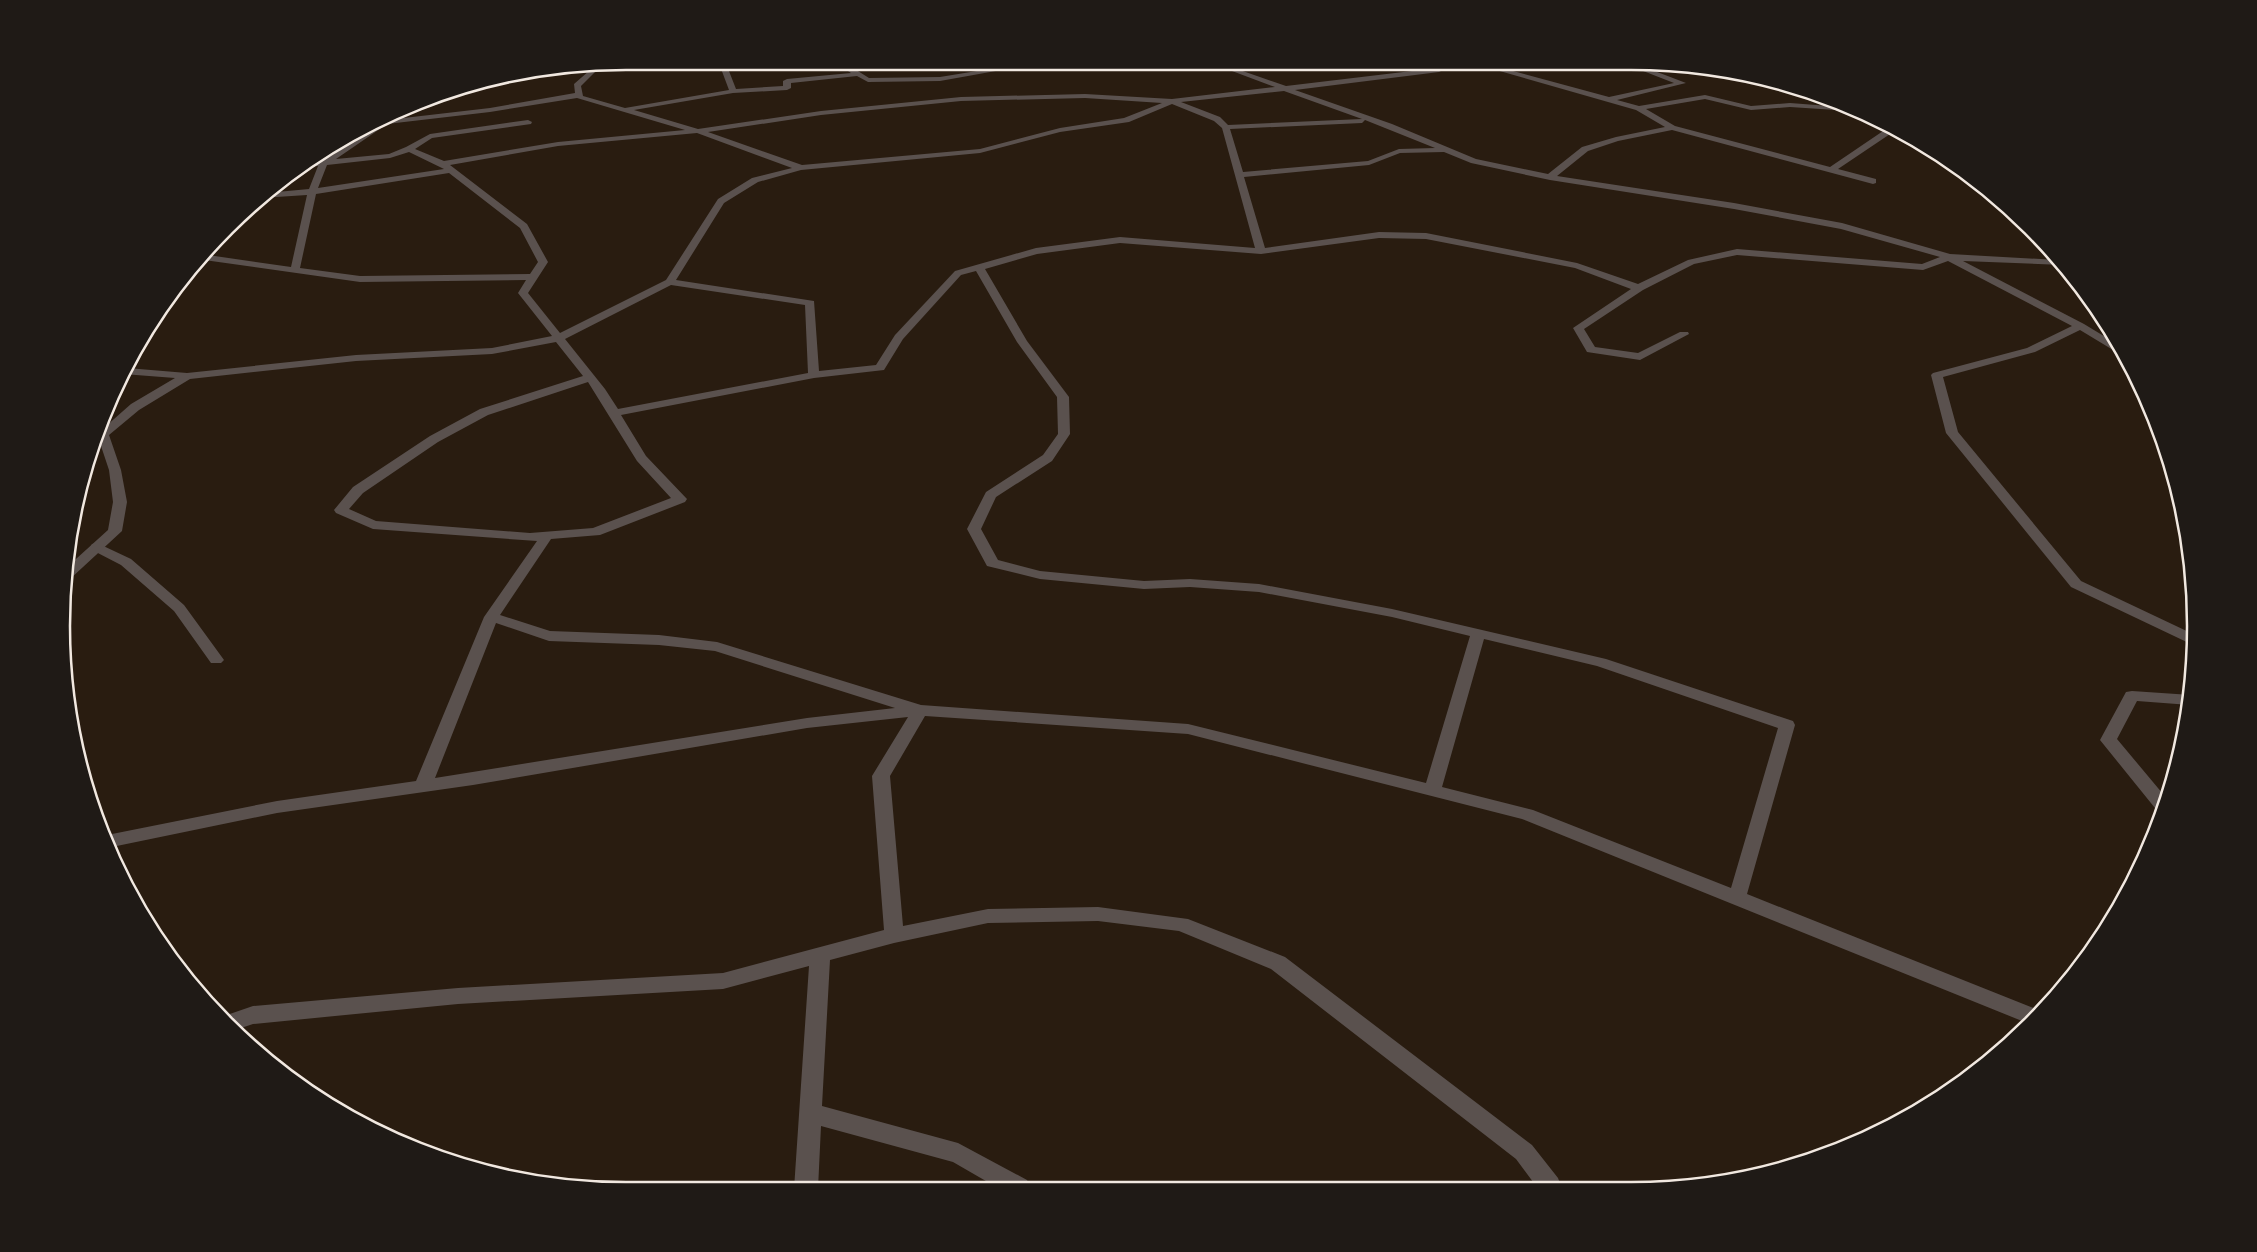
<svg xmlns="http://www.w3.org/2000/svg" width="2257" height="1252" font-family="'Work Sans',sans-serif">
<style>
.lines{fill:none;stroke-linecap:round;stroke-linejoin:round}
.service{fill:#5a514e;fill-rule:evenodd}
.minor{fill:#5a514e;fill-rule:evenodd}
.rim{fill:none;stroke:#f1e8e0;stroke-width:2.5}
</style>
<rect width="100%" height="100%" fill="#291c10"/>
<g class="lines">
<path class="service" d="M97,543L131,559L184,605L224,660L221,663H211L174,611L121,565L92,550L90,547L92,544Z"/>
<g class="minor">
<path d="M719,61H758L727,66L736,89L783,86V81L787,79L851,73L833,61H842L869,78L940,77L1031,62H1045L940,81L868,82L857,76L791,83V88L787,90L733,93L634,110L698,129L821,111L961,97L1085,94L1172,99L1275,87L1208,62H1217L1286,86L1437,68L1450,62H1459L1439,72L1295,90L1392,124L1476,159L1548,174L1582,147L1616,137L1665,127L1636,110L1468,62H1480L1609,97L1674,83L1620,62H1631L1686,83L1617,100L1639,106L1705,95L1751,106L1790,103L1842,107L1851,111L1790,107L1751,110L1705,99L1646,109L1675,126L1830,167L1889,127L1896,130L1838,169L1876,179V183L1873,184L1672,130L1618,141L1588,151L1557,176L1734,203L1842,223L1950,254L2058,260L2063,265L1963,261L2084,324L2117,344L2124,354L2118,353L2080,330L2035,352L1943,377L1958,432L2081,581L2193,634V645L2071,587L1946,433L1931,375L1933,373L2027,348L2072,326L1948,261L1923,270L1737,255L1694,264L1643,290L1584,329L1595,347L1638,353L1680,332H1688L1689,334L1640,360L1587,352L1573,328L1631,289L1575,268L1426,239L1379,238L1261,254L1120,243L1037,254L985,269L1027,341L1069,397L1070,434L1052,461L996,497L981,529L998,560L1040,571L1144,581L1190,579L1259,584L1392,609L1606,659L1793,721L1795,725L1747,894L2041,1011L2027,1023L1522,819L1188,734L925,716L890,776L903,926L988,909L1098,907L1188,919L1285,957L1532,1145L1558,1178L1561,1186H1536L1516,1159L1271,969L1179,931L1098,921L988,923L894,943L830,960L822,1106L958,1143L1027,1180L1031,1188H998L953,1162L821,1126L818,1189H794L809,966L723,989L458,1004L253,1024L235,1030L221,1017L253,1006L458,988L723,973L884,930L872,776L908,717L807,728L473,785L277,813L107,848L102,836L277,801L416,781L484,617L537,541L373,529L336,513L334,510L353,487L430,436L480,409L583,376L556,342L492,354L356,361L190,379L139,410L109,435L121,470L127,502L122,531L70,579L64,580L66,568L108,530L113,502L109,470L97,434L131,404L175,378L123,374L127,368L187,373L356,355L492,348L552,336L518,293L526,280L360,282L197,259L201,254L291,267L307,195L261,198L266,193L309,189L318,166L299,167C307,161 316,164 325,159C352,145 374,123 402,110L403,114L395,119L490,108L575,93L574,84L597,64L604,63L581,86L583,96L625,108L729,90L720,66L718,64ZM1284,91L1362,119L1228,125L1220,117L1181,102ZM577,98L685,130L558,142L444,161L415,149L432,138L531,124L532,122L528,120L430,134L406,147L389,154L336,159L387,124L490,112ZM1085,98L1162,103L1124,118L1060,128L980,149L802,165L708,132L821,115L961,101ZM1172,104L1214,121L1222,128L1255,248L1120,237L1036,248L955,271L895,335L876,365L819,371L814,301L676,280L724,203L758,182L801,170L980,153L1060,132L1129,122ZM1365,120L1435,148L1399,149L1368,161L1243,172L1230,129L1362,123ZM697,133L792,168L752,178L718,199L666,280L560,333L528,293L548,262L527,224L450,165L558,146ZM409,152L444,169L318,188L327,165L390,158ZM1444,152L1471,163L1550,180L1734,209L1841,229L1940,257L1922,264L1737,249L1688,260L1638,284L1577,263L1426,233L1379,232L1265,248L1244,177L1369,165L1400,153ZM449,173L520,228L538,262L530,274L360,276L300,268L316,194ZM976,271L1017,342L1057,397L1058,434L1043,455L986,492L967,529L987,566L1040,579L1144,589L1190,587L1259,592L1392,617L1470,636L1426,783L1188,724L921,705L717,642L659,635L550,631L500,615L551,539L600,535L685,502L687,499L646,456L621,415L814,378L884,370L903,339L961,275ZM671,285L805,305L808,373L618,409L605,389L565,339ZM588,382L637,461L671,498L593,528L530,533L376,521L349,509L363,493L438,442L488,415ZM496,623L549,641L659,645L715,651L895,708L807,718L435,778ZM1484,639L1597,666L1778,728L1731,888L1533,810L1442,787Z"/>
<path d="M2132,691L2191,695L2190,705L2137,701L2117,739L2168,800L2163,815L2159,813L2100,740L2126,692Z"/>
</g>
</g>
<path d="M0 0H2257V1252H0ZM626 70H1631A556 556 0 0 1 2187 626V626A556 556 0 0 1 1631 1182H626A556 556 0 0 1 70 626V626A556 556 0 0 1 626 70Z" fill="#1f1a16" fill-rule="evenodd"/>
<path class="rim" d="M626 70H1631A556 556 0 0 1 2187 626V626A556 556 0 0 1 1631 1182H626A556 556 0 0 1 70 626V626A556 556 0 0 1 626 70Z"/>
</svg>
